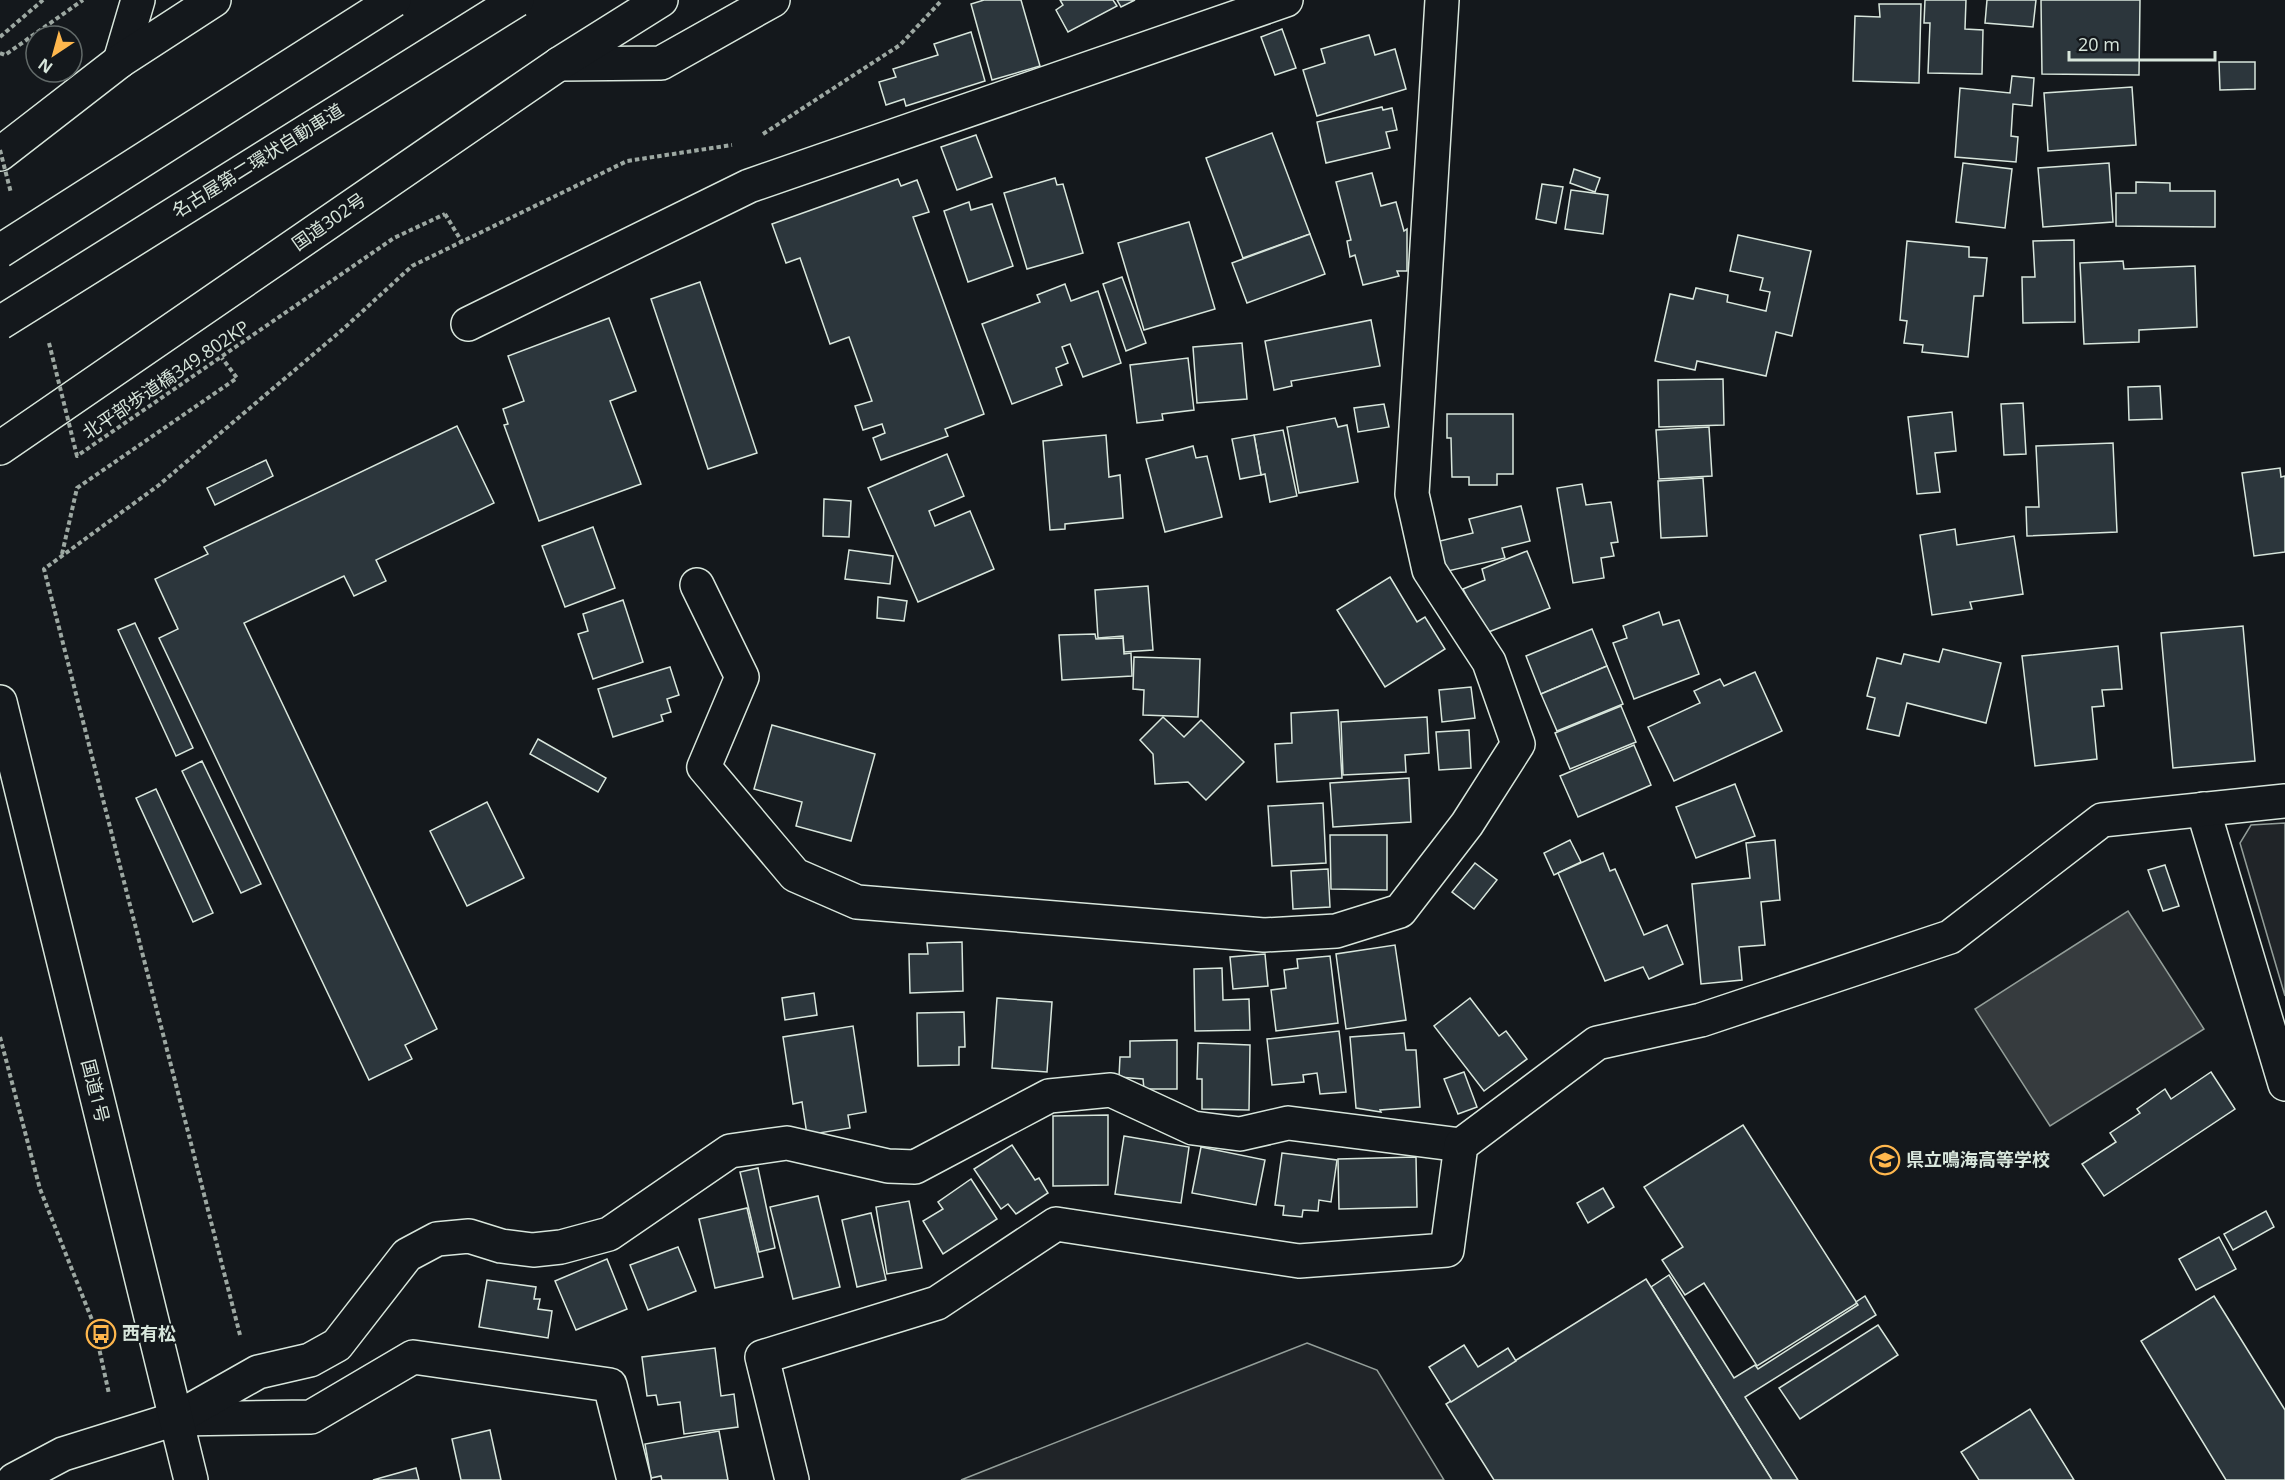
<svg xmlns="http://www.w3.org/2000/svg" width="2285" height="1480" font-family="'Open Sans','Noto Sans JP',sans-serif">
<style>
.green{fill:#202428;stroke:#939e99;stroke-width:1.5}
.water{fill:#363b3e;stroke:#939e99;stroke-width:1.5}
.building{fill:#2c363c;stroke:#d8e6dc;stroke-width:1.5}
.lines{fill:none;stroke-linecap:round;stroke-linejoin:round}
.street-casing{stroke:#d8e6dc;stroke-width:36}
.highway-casing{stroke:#d8e6dc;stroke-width:36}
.path{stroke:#9da8a2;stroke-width:4;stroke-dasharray:4.5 3;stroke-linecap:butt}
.street{stroke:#14181c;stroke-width:33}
.highway{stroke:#14181c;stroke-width:33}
.highway-bridge-casing{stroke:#d8e6dc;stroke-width:36;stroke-linecap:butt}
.path-bridge{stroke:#9da8a2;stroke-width:4;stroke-dasharray:4.5 3;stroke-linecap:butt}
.highway-bridge{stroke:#14181c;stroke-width:33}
.labels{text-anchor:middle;stroke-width:4.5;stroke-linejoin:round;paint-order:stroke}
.street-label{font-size:18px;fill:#d8e6dc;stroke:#14181c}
.poi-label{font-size:18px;font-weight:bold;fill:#d8e6dc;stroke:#14181c;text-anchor:start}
</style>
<rect width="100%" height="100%" fill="#14181c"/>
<g class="green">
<path d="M2285,823V996L2240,843L2251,825Z"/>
<path d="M1307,1343L1377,1370L1444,1480H961Z"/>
</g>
<path class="water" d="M2128,911L2204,1029L2050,1126L1975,1009Z"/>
<g class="building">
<path d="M984,0H1021L1040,66L992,80L971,4Z"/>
<path d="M1060,0H1113L1117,6L1068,32L1056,10L1063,5Z"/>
<path d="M1117,0H1135L1121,7Z"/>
<path d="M1925,0H1966L1965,29L1983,30L1982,74L1928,73L1930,23H1924Z"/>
<path d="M1987,0H2036L2033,27L1985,23Z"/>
<path d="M2041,0H2140L2139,75L2042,74Z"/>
<path d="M1879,4H1921L1919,83L1853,81L1855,16L1880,17Z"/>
<path d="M1282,29L1296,68L1275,75L1261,37Z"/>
<path d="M971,32L985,81L906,106L904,99L886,105L879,82L896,77L893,69L938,55L934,44Z"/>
<path d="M1369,35L1375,55L1395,49L1406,89L1317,116L1303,70L1325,63L1321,49Z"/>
<path d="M2219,62H2255V89L2220,90Z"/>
<path d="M2012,76L2034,78L2032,106L2013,104L2011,136L2018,137L2016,162L1955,157L1960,88L2010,93Z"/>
<path d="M2132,87L2136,145L2048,151L2044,93Z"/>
<path d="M1382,107L1383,110L1392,108L1397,130L1386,132L1390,148L1326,163L1317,122Z"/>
<path d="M1272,133L1310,234L1243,258L1206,158Z"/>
<path d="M976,135L992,177L957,190L941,147Z"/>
<path d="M1963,163L2012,169L2005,228L1956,222Z"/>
<path d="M2109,163L2113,222L2043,227L2038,168Z"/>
<path d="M1574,169L1600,178L1595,192L1570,183Z"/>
<path d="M1372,173L1381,206L1396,202L1404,231L1407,229V271H1397L1399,276L1363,285L1355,255L1350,257L1347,241L1351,240L1336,182Z"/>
<path d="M1055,178L1057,185L1063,184L1083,253L1027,269L1004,193Z"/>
<path d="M898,179L901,186L917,180L929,212L913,217L984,414L945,429L948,436L881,460L873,438L885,433L882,424L863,430L855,406L872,401L849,337L830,344L800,258L786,263L772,224Z"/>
<path d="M2136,182L2170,183V191H2215V227L2116,226V193H2136Z"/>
<path d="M1542,184L1563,187L1556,223L1536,219Z"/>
<path d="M1571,190L1608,195L1603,234L1565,229Z"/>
<path d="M969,202L971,210L992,204L1013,266L968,282L944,211Z"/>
<path d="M1189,222L1215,309L1144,330L1118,243Z"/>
<path d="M1310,234L1325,274L1247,303L1232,263Z"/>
<path d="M1738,235L1811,251L1792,336L1776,332L1766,376L1697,361L1695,370L1655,361L1670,294L1693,299L1696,288L1728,295L1727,302L1766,311L1770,292L1760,290L1763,278L1730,271Z"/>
<path d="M2074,240L2075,322L2023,323L2022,277H2035L2033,241Z"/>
<path d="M1907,241L1969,247V257L1987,258L1983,296H1974L1968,357L1922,352L1923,345L1904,343L1907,321L1900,320Z"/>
<path d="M2123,261L2124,269L2195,266L2197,327L2139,330V342L2084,344L2080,263Z"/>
<path d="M1122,277L1146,343L1126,351L1103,284Z"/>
<path d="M700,282L757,453L708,469L651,299Z"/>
<path d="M1065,284L1071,301L1098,291L1121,363L1083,377L1070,344L1062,347L1068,363L1056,368L1062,385L1012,404L982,324L1040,302L1037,295Z"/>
<path d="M609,318L636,391L610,401L641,484L539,521L504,425L508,424L503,409L524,401L508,356Z"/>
<path d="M1371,320L1380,366L1291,381L1292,386L1274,390L1265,341Z"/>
<path d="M1242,343L1247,399L1197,403L1193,347Z"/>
<path d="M1188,358L1194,410L1162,414L1163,420L1137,423L1130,365Z"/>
<path d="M1723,379L1724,425L1659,427L1658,380Z"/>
<path d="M2160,386L2162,419L2129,420L2128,387Z"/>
<path d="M2023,403L2026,454L2004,455L2001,404Z"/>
<path d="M1384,404L1389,427L1358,432L1354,408Z"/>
<path d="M1952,412L1956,451L1935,453L1940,492L1917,494L1908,417Z"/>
<path d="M1447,414H1513V474H1497V485H1469V477H1452L1451,438H1447Z"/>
<path d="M1335,418L1338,427L1347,425L1358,482L1299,493L1287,427Z"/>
<path d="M457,426L494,503L376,560L386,581L354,596L344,576L244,623L437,1029L405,1045L412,1059L369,1080L159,638L178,629L155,579L208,554L204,547Z"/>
<path d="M1709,427L1712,476L1659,479L1656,430Z"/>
<path d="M1283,430L1297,496L1270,502L1265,474L1261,475L1254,435Z"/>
<path d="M1106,435L1109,477L1120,475L1123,518L1065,524V529L1050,530L1043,441Z"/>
<path d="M1254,435L1261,475L1240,479L1232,439Z"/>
<path d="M2113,443L2117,532L2027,536L2026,507H2039L2036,446Z"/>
<path d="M1193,446L1196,458L1207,456L1222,517L1165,532L1146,459Z"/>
<path d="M947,454L964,496L929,511L935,526L970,511L994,569L918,602L868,488Z"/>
<path d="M266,460L273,476L215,505L207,488Z"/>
<path d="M2280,468L2281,477L2285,476V552L2254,556L2242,473Z"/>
<path d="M1703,478L1707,536L1661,538L1658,481Z"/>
<path d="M1582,484L1586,505L1611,502L1618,542L1611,543L1614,556L1601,558L1604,578L1573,583L1557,488Z"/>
<path d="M824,499L851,501L849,537L823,536Z"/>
<path d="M1521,506L1530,541L1502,548L1505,558L1448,571L1436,542L1473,533L1469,519Z"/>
<path d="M593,527L615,588L565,607L542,546Z"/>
<path d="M1955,529L1957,545L2014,536L2023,594L1970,602L1972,609L1932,615L1920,535Z"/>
<path d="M849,550L893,556L890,584L845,579Z"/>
<path d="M1527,551L1550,608L1486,633L1463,589L1485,580L1482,569Z"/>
<path d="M1390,577L1417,622L1425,617L1445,649L1385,687L1337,610Z"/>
<path d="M1148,586L1153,650L1124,652L1123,636L1098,638L1095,590Z"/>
<path d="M878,597L907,601L904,621L877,618Z"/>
<path d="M623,600L643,662L593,679L578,634L588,631L583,614Z"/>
<path d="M1659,612L1663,625L1679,620L1699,674L1634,699L1613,643L1627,638L1623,626Z"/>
<path d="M135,623L193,748L176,756L118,630Z"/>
<path d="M2243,626L2255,761L2173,768L2161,633Z"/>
<path d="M1592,629L1607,666L1541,694L1526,656Z"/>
<path d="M1095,634L1096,639L1123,638L1124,654L1131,653L1132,676L1062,680L1059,635Z"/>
<path d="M2118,646L2122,689L2102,690L2104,706L2092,707L2097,759L2035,766L2022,656Z"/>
<path d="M1943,649L2001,663L1986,723L1907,703L1899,736L1867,729L1875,698L1867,696L1877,658L1901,664L1904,654L1939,662Z"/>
<path d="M1134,657L1200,659L1198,717L1143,715L1144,690L1133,689Z"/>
<path d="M1607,666L1623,704L1557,731L1541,694Z"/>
<path d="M670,667L679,695L667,699L671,712L661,715L663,721L613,737L598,689Z"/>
<path d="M1755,672L1782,731L1674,781L1648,727L1700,703L1694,691L1720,679L1724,686Z"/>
<path d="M1471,687L1475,718L1442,722L1439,690Z"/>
<path d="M1621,706L1636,742L1570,769L1555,733Z"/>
<path d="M1338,710L1342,778L1277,782L1275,744L1292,743L1291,713Z"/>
<path d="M1163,717L1184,737L1201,720L1244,762L1206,800L1188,782L1155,784L1153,754L1140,740Z"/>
<path d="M1427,717L1429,753L1405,755L1406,772L1343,775L1341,722Z"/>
<path d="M772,725L875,754L851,841L796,826L802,802L754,789Z"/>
<path d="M1469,730L1471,768L1439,770L1436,732Z"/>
<path d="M538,739L606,778L598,792L530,754Z"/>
<path d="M1634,745L1651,785L1578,817L1560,776Z"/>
<path d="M202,761L261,884L241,893L182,771Z"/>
<path d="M1409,778L1411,822L1333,827L1330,783Z"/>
<path d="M1735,784L1755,836L1696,858L1676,807Z"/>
<path d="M156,789L213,913L193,922L136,798Z"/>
<path d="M487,802L524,878L467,906L430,831Z"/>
<path d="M1323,803L1326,863L1272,866L1268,806Z"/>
<path d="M1330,835H1387V890L1331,889Z"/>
<path d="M1570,840L1581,862L1554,875L1544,853Z"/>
<path d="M1775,840L1780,900L1761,902L1765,945L1739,947L1742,980L1701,984L1692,884L1750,878L1746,843Z"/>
<path d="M1603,853L1610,871L1615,869L1644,935L1667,925L1683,964L1649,979L1643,967L1605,981L1558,873Z"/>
<path d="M1475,863L1497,880L1474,909L1452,892Z"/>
<path d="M2165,865L2179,906L2163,911L2148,870Z"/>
<path d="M1328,869L1330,907L1293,909L1291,871Z"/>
<path d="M962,942L963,991L910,993L909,954H928L927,943Z"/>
<path d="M1395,945L1406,1020L1346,1029L1336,954Z"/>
<path d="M1265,954L1268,986L1233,989L1230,957Z"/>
<path d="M1330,956L1338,1023L1276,1031L1271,990L1286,988L1284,970L1298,968L1297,959Z"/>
<path d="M1222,968L1223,1000L1249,999L1250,1030L1195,1031L1194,969Z"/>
<path d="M814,993L817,1015L785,1020L782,998Z"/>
<path d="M997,998L1052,1002L1047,1072L992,1068Z"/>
<path d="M1470,998L1499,1036L1506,1031L1527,1059L1484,1091L1434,1026Z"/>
<path d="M964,1012L965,1047H959V1065L918,1066L917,1013Z"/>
<path d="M853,1026L866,1112L848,1115L850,1128L807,1135L802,1102L793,1104L783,1037Z"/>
<path d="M1339,1031L1346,1092L1320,1094L1317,1073L1303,1075L1304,1082L1272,1085L1267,1039Z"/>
<path d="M1404,1033L1406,1050H1416L1420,1107L1380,1110L1381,1112L1356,1108L1350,1037Z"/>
<path d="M1177,1040V1089H1144L1143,1079L1119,1077L1120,1057H1130V1041Z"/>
<path d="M1198,1043L1250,1045L1249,1110L1202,1109V1079H1197Z"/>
<path d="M1464,1072L1477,1107L1458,1114L1444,1079Z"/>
<path d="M2211,1072L2235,1109L2104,1196L2082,1164L2116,1142L2110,1133L2140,1113L2137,1109L2165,1089L2171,1099Z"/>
<path d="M1108,1115V1185L1053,1186V1116Z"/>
<path d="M1743,1125L1857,1303L1757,1366L1704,1283L1685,1295L1662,1260L1683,1247L1644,1187Z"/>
<path d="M1124,1136L1189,1147L1181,1203L1115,1194Z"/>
<path d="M1012,1145L1035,1180L1039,1178L1048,1193L1016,1214L1008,1204L1001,1209L974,1169Z"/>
<path d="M1201,1147L1265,1160L1256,1205L1192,1193Z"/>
<path d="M1282,1153L1337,1160L1331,1202L1319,1200L1318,1211L1303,1210L1302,1217L1283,1215L1284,1206L1275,1205Z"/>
<path d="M1416,1157L1417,1207L1339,1209L1338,1159Z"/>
<path d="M758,1168L775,1248L759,1252L740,1172Z"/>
<path d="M971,1179L997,1219L943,1254L923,1221L943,1209L938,1202Z"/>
<path d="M1603,1188L1614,1207L1588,1223L1577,1203Z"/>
<path d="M818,1196L840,1287L793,1299L770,1207Z"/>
<path d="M909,1201L922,1268L887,1274L876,1207Z"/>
<path d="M747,1208L763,1277L715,1288L699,1219Z"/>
<path d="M2266,1211L2274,1227L2233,1250L2224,1234Z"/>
<path d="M871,1213L886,1280L857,1287L842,1220Z"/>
<path d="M2219,1237L2236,1269L2196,1290L2179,1259Z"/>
<path d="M678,1247L696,1291L648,1310L630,1265Z"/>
<path d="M607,1259L627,1309L576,1330L555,1281Z"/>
<path d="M1669,1275L1734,1378L1755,1365L1758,1369L1858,1305L1856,1302L1865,1296L1876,1315L1745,1397L1798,1480H1772L1651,1287Z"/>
<path d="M1646,1279L1772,1480H1494L1446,1404Z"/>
<path d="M487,1280L536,1287L534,1299H540L538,1309L552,1311L548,1338L479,1327Z"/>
<path d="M2214,1296L2285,1410V1480H2226L2141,1341Z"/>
<path d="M1878,1325L1898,1355L1800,1419L1779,1388Z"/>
<path d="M1464,1345L1478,1367L1508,1348L1516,1361L1451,1402L1429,1367Z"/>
<path d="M715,1348L721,1396L734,1394L738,1427L684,1434L680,1402L658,1405L656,1395L647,1396L642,1357Z"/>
<path d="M2030,1409L2074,1480H1979L1961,1452Z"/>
<path d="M490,1430L501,1480H461L452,1439Z"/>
<path d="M719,1431L728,1480H662L661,1476L651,1478L645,1444Z"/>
<path d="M416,1468L419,1480H373Z"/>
</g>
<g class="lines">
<g class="street-casing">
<g id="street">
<path d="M120,61L138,0"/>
<path d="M559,64L661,63L773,0"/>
<path d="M468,324L749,186L1286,0"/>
<path d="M697,585L742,677L704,767L795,875L857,902L1264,935L1336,931L1400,911L1467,824L1518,744L1489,662L1429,570L1412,494L1442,0"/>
<path d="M2203,809L2285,1084"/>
<path d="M177,1419L311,1417L413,1357L610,1385L634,1480"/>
<path d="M14,1480L63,1454L175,1419L258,1372L310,1360L337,1345L407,1255L437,1239L469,1236L501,1246L533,1250L561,1247L609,1234L730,1151L787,1143L888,1166L915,1167L1049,1096L1111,1090L1193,1128L1240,1134L1288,1123L1461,1145"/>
<path d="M792,1480L762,1357L937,1303L1056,1224L1299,1261L1447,1250L1461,1145L1597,1043L1701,1020L1950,937L2102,820L2285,801"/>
</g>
</g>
<g class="highway-casing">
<g id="highway">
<path d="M0,154L120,61L214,0"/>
<path d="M0,448L559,64L661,0"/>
<path d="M0,702L191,1480"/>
</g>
</g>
<g class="path">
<path d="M0,37L43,0"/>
<path d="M0,53L5,55L83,0"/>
<path d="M763,134L900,45L942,0"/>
<path d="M445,214L462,242"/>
<path d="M62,554L77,488L237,378L222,358"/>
<path d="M0,1037L40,1189L94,1325L109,1394"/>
<path d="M240,1335L44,569L159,485L342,330L412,266L627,161L732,145"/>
</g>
<use href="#street" class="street"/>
<use href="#highway" class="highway"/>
<g class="highway-bridge-casing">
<g id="highway-bridge">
<path d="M0,251L394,0"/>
<path d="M0,323L517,0"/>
</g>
</g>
<g class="path-bridge">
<path d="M0,150L11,193"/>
<path d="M49,343L77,456L394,238L445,214"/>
</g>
<use href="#highway-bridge" class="highway-bridge"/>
</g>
<defs>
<g id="school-ring" transform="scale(1.5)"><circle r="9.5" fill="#14181c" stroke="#ffb74d" stroke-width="1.5"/><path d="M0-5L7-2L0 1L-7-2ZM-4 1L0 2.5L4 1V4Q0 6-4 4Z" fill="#ffb74d"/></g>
<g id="bus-ring" transform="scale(1.5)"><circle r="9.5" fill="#14181c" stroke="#ffb74d" stroke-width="1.5"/><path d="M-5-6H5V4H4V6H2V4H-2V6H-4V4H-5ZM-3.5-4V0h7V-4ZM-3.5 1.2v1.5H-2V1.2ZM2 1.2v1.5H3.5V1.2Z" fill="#ffb74d"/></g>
</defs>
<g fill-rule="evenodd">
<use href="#school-ring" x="1885" y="1160"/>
<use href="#bus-ring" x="101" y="1334"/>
</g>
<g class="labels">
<g class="street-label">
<text transform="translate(258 161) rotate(-32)" y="6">名古屋第二環状自動車道</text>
<text transform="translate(329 222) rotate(-35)" y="6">国道302号</text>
<text transform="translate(166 380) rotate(-34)" y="6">北平部歩道橋349.802KP</text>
<text transform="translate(95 1091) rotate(76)" y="6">国道1号</text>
</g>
<g class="poi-label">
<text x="1906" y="1166">県立鳴海高等学校</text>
<text x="122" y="1340">西有松</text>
</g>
</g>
<g transform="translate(54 54) rotate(216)"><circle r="28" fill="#14181c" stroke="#626a69" stroke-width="1.5"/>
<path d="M0-4.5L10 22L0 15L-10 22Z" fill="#ffb74d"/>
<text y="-9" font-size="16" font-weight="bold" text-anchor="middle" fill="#d8e6dc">N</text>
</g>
<path d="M2069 51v9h146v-9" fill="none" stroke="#d8e6dc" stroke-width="3"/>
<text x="2078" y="51" font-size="18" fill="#d8e6dc" stroke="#14181c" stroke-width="4.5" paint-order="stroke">20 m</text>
</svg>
